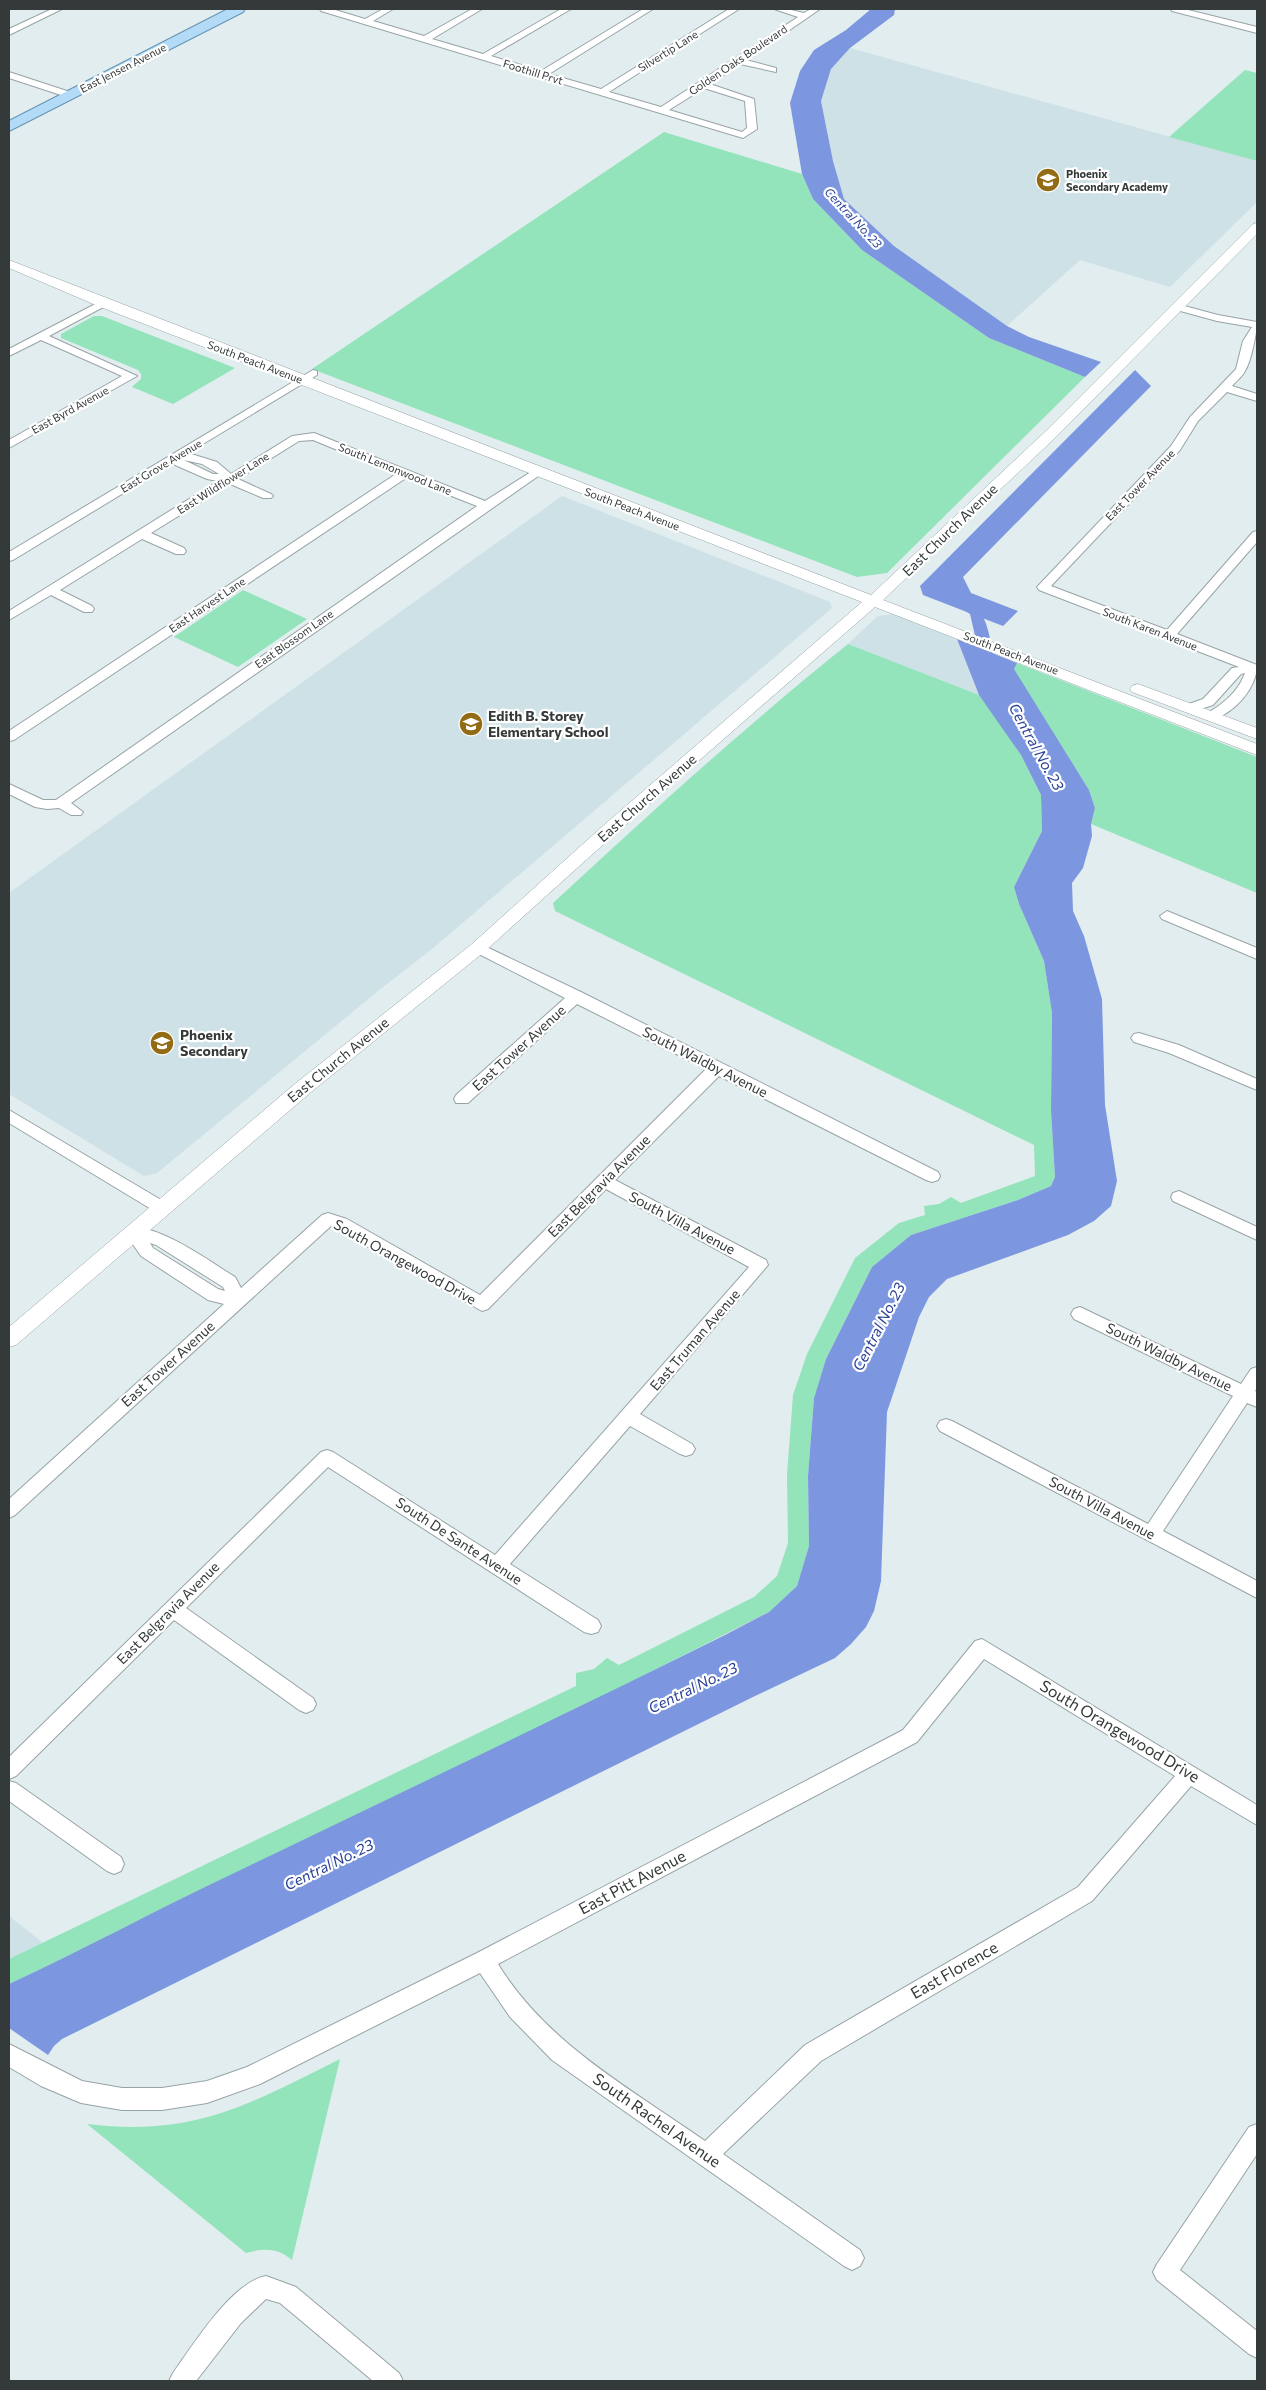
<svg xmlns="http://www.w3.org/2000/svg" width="1266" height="2390" font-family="Commissioner,sans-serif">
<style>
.built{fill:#cde1e6}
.green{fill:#93e4ba}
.water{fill:#7c97df}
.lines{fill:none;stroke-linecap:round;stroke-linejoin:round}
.canal{fill:#7c97df;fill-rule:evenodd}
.minor-casing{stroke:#98a3a6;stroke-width:2}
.tertiary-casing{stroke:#98a3a6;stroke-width:1}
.primary-casing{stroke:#6593b3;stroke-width:2}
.minor{fill:#fff;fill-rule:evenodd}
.tertiary{fill:#fff;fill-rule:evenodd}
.primary{fill:#b3dbf8;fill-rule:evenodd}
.labels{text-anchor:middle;stroke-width:4.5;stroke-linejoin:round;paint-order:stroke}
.far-street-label{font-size:11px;fill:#34393a;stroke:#fff}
.far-poi-label{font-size:11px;font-weight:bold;fill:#34393a;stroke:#fff;text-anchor:start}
.far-water-label{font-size:12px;font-style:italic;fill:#2a4195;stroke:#fff}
.street-label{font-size:14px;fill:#34393a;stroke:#fff}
.poi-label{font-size:14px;font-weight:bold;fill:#34393a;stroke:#fff;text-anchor:start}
.water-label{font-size:15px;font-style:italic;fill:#2a4195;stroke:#fff}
.near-street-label{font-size:16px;fill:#34393a;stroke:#fff}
</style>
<rect width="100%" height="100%" fill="#e1edef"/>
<g class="built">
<path d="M850,48L1257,161V202L1170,287L1080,260L1007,326L894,246L844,199L833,161L821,101L831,69Z"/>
<path d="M562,496L830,602L832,608L432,949L378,991L157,1173L144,1176L9,1094V893Z"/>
<path d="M894,614L957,639L979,695L848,644L878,616Z"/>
<path d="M9,1916L43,1943L9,1959Z"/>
</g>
<g class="green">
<path d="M1245,70L1257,73V161L1169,137Z"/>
<path d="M664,132L802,174L813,199L862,250L989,338L1085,377L887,573L857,577L312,369Z"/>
<path d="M94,316H102L235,368L173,404L132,387L141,379V374L138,370L61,338V334Z"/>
<path d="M243,590L307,619L238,667L174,637Z"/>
<path d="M848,644L979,695L996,717L1021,755L1041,795L1042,831L1014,887L1019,904L1044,961L1052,1013L1051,1111L1055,1177L1051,1186L1018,1200L911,1235L872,1267L826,1359L814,1398L808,1476L809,1546L797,1586L769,1612L571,1712L181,1899L84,1949L9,1984V1959L576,1686V1673L594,1669L607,1658L619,1665L754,1597L777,1576L788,1543L787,1475L793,1395L807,1354L855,1258L899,1223L925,1215L924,1206L939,1204L951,1197L961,1203L1035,1176L1034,1145L555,911L553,903C649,814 746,726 848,644Z"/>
<path d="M1017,663L1257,757V893L1091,824L1095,808L1089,790L1013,669Z"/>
<path d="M340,2059L292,2260C278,2248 263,2248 246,2253L87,2124C194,2137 248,2105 340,2059Z"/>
</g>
<g class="water">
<path d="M871,9H895L894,15L850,48L831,69L821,101L833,161L844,199L894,246L1007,326L1029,337L1101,362L1085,377L989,338L862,250L813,199L802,174L790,103L800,71L814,50L846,30Z"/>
<path d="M1135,370L1151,386L963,577L971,593L1018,611L1003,626L923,595L920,586Z"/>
<path d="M957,639L1017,663L1014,669L1089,790L1095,808L1091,824L1092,836L1083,868L1072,883L1073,911L1084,936L1102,999L1105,1105L1117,1181L1111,1206L1094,1221L1068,1235L947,1279L929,1297L919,1317L887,1412L881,1581L874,1611L866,1627L851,1644L835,1658L755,1696L62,2039L54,2046L48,2055L9,2028V1984C83,1950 154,1911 228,1876C394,1796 560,1717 725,1635L769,1612L797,1586L809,1546L808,1476L814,1398L826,1359L872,1267L911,1235L1018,1200L1051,1186L1055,1177L1051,1111L1052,1013L1044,961L1019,904L1014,887L1042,831L1041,795L1021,755L979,695Z"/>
</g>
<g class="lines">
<path class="canal" d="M960,599C989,606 988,635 995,661L993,664L988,665L981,661L970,614L953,603Z"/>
<g class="minor-casing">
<g id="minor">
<path d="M52,9H62L9,35V29Z"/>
<path d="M320,9H332L365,19L383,9H393L373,21L424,36L472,9H482L432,39L483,54L561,9H571L491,56L541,71L643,9H653L549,74L601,89L729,9H739L609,92L661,107L798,17L774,9H787L804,13L811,9H820L746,60L776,68V72L740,64L710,84L754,99L757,129L743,138L321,11ZM704,88L745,101L747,128L742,132L669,110Z"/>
<path d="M1171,9H1184L1257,27V33L1172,11Z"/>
<path d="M9,72L73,93L75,95L67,97L9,78Z"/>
<path d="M103,300L107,301V305L49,336L137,376L9,448V440L122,376L41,340L9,356V349Z"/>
<path d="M1177,304L1218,315L1257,322C1257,332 1251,362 1245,371C1242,377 1236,381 1232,386L1257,394V401L1227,392L1198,421L1180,450L1051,586L1167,630L1253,532L1257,531V542L1177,634L1257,665C1257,688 1234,714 1211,720L1204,716C1208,712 1213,710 1217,707C1230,698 1240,687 1245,673L1241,674L1213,705L1191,712L1184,708L1186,705L1203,699L1232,668L1239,667L1039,590L1037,587L1171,446L1190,417L1236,369L1243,341L1252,327L1217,321L1173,309V305Z"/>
<path d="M313,370L317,371V375L188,453L217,462L231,474L292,436L314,433L485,501L534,470H542L544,472L71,803L83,812L81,815H71L59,808L47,809L35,807L9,794V784L43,800H56L477,506L406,478L14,740L9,741V731L396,474L313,440L299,441L238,479L271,494L273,496L271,498H263L230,484L151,533L184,548L186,551L184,554H176L142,539L60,590L92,606L94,609L92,612H84L51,595L9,620V611L218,481L207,479L175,465L173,463L13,560L9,561V552ZM184,460L202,464L219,474H213Z"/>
<path d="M1167,911L1257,948V959L1162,919L1160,916Z"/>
<path d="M478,943L581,992L938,1172L940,1176L938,1180L932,1182L926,1180L719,1076L615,1180L766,1260L768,1265L640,1414L692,1444L695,1449L692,1454L686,1456L680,1454L630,1426L510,1564L598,1620L601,1626L598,1632L591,1634L584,1632L328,1467L186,1608L313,1698L316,1704L313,1710L306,1713L299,1710L174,1620L16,1776L9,1779V1757L321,1452L327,1450L333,1452L495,1555L749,1267L606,1189L488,1309L482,1311L331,1226L15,1515L9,1518V1499L224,1304L208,1300L141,1256L125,1233L127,1229C154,1220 212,1263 235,1277L241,1288L322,1215L328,1213L347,1219L480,1295L706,1069L577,1004L468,1103H456L454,1099L456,1095L565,998L473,951L471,948L473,945ZM150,1243L156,1245L223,1287L225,1291L218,1289L153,1248Z"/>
<path d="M1139,1033L1179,1045L1257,1079V1090L1169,1053L1134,1042L1131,1038L1134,1034Z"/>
<path d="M9,1110L168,1204L170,1208L168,1212L162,1214L156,1212L9,1123Z"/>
<path d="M1179,1191L1257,1227V1240L1173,1201L1171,1197L1173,1193Z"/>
<path d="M1080,1307L1241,1384L1251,1369L1257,1367V1388L1255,1391L1257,1392V1407L1247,1403L1163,1531L1257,1581V1598L940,1431L937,1426L940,1421L946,1419L952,1421L1148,1524L1233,1396L1074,1319L1071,1314L1074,1309Z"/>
<path d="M982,1639L1257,1805V1825L1191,1786L1092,1901L821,2061L723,2154L860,2250L864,2258L860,2266L852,2270L844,2266L552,2060L510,2017L480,1973L260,2084L207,2103L162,2110H122L81,2103L41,2086L9,2067V2044L82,2081L122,2088H162L207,2081L247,2067L477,1953L903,1730L975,1641ZM984,1659L1175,1776L1078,1887L805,2045L705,2141C631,2089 546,2043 498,1964L917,1742Z"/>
<path d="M9,1781L16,1783L121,1857L124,1864L121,1871L114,1874L107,1871L9,1801Z"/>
<path d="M1257,2124V2154L1180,2270L1257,2331V2358L1249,2354L1157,2280L1153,2272L1157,2264L1249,2127Z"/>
<path d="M266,2276L296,2287L399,2373L403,2381H373L280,2303L266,2299L241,2323L196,2381H169L173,2373C193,2345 232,2282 266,2276Z"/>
</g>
</g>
<g class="tertiary-casing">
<g id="tertiary">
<path d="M1257,223V234L1057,436L883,600L1257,744V755L875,607L616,833L484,952L310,1093L16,1345L9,1347V1327L296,1083L472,944L604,825L862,602L98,306L9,268V260L871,595L1047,430L1253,224Z"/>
<path d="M1138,684L1257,728V739L1132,692L1130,689L1132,686Z"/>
</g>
</g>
<g class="primary-casing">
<path id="primary" d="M228,9H245L243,12L9,131V121Z"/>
</g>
<use href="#minor" class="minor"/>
<use href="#tertiary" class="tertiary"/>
<use href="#primary" class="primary"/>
</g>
<defs>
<g id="school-disc" transform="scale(1.25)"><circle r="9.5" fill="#946b15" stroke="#fff"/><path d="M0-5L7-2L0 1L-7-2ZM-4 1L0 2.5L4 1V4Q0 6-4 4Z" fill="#fff"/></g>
</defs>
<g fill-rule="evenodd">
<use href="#school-disc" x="1048" y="180"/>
<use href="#school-disc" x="471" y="724"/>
<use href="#school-disc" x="162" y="1043"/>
</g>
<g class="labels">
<g class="far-street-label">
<text transform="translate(668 51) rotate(-32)" y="4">Silvertip Lane</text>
<text transform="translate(738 60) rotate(-34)" y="4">Golden Oaks Boulevard</text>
<text transform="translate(123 68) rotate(-27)" y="4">East Jensen Avenue</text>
<text transform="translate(533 72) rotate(17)" y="4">Foothill Prvt</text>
<text transform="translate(255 362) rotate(21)" y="4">South Peach Avenue</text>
<text transform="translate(70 410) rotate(-29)" y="4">East Byrd Avenue</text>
<text transform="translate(161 466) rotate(-31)" y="4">East Grove Avenue</text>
<text transform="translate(395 469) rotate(22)" y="4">South Lemonwood Lane</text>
<text transform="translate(223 483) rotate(-32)" y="4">East Wildflower Lane</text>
<text transform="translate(1140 485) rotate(-46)" y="4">East Tower Avenue</text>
<text transform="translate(632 509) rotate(21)" y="4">South Peach Avenue</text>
<text transform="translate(207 605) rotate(-34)" y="4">East Harvest Lane</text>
<text transform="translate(1150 629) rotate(21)" y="4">South Karen Avenue</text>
<text transform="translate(294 639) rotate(-35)" y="4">East Blossom Lane</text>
<text transform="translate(1011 653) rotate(21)" y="4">South Peach Avenue</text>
</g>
<g class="far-poi-label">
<text x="1066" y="178">Phoenix<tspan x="1066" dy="13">Secondary Academy</tspan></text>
</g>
<g class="far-water-label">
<text transform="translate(853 218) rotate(47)" y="4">Central No. 23</text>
</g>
<g class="street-label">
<text transform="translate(950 530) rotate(-44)" y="5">East Church Avenue</text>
<text transform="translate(647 798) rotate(-41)" y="5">East Church Avenue</text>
<text transform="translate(519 1048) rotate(-42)" y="5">East Tower Avenue</text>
<text transform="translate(338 1060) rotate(-39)" y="5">East Church Avenue</text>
<text transform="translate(705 1062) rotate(27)" y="5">South Waldby Avenue</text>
<text transform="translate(599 1186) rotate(-45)" y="5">East Belgravia Avenue</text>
<text transform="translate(682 1223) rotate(28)" y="5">South Villa Avenue</text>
<text transform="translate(405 1262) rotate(29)" y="5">South Orangewood Drive</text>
<text transform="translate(695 1340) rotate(-49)" y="5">East Truman Avenue</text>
<text transform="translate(1169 1357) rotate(26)" y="5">South Waldby Avenue</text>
<text transform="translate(168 1364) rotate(-42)" y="5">East Tower Avenue</text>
<text transform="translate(1102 1508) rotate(28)" y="5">South Villa Avenue</text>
<text transform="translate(459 1541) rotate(33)" y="5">South De Sante Avenue</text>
<text transform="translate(168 1613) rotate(-45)" y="5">East Belgravia Avenue</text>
</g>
<g class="poi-label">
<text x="488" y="721">Edith B. Storey<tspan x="488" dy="16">Elementary School</tspan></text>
<text x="180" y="1040">Phoenix<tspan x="180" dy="16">Secondary</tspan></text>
</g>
<g class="water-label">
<text transform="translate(1036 747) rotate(61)" y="5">Central No. 23</text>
<text transform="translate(879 1327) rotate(-63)" y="5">Central No. 23</text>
<text transform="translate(693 1688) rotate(-26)" y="5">Central No. 23</text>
<text transform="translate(329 1865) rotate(-26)" y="5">Central No. 23</text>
</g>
<g class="near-street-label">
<text transform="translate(1120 1731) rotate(31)" y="6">South Orangewood Drive</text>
<text transform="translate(632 1882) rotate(-28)" y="6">East Pitt Avenue</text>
<text transform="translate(954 1970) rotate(-30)" y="6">East Florence</text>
<text transform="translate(657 2120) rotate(35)" y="6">South Rachel Avenue</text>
</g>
</g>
<rect width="1266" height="2390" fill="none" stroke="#34393a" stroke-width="20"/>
</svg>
